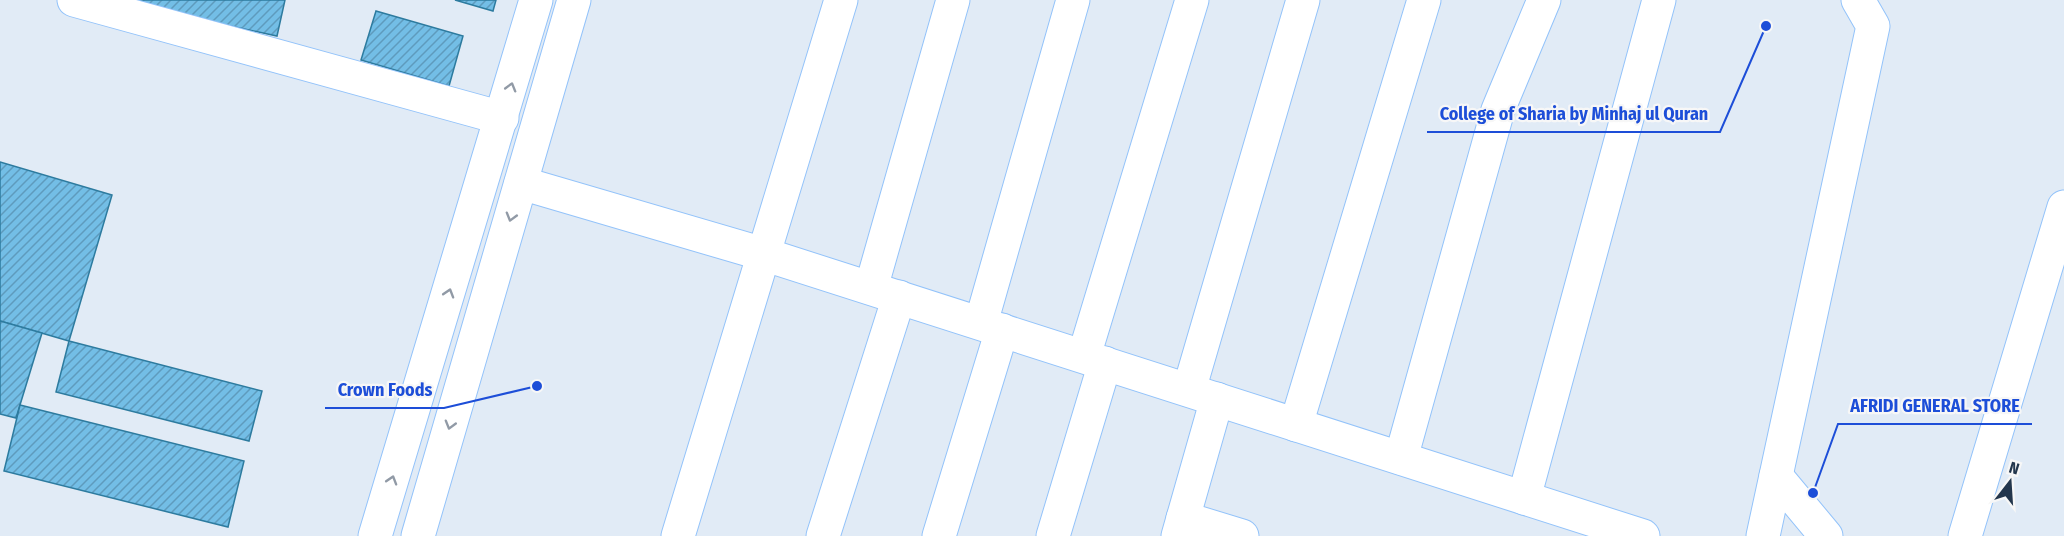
<svg xmlns="http://www.w3.org/2000/svg" width="2064" height="536" font-family="'Fira Sans Condensed',sans-serif">
<style>
.building{fill:url(#building-hatch);stroke:#2d7b9f;stroke-width:1.5}
.lines{fill:none;stroke-linecap:round;stroke-linejoin:round}
.minor-casing{stroke:#93c3fa;stroke-width:35}
.minor{stroke:#fff;stroke-width:33}
.oneway{stroke:#919aa6}
.leader{fill:none;stroke:#1d4ed8;stroke-width:2}
.callout-dot{fill:#1d4ed8;stroke:#f7f7f7;stroke-width:2}
.callout-label{font-size:18px;text-anchor:middle;font-weight:bold;fill:#1d4ed8;stroke:#f7f7f7;stroke-width:4.5;stroke-linejoin:round;paint-order:stroke}
</style>
<defs>
<pattern id="building-hatch" width="6" height="6" patternUnits="userSpaceOnUse" patternTransform="scale(1.5)"><rect width="6" height="6" fill="#73bee6"/><path d="M-1 1l2-2M0 6l6-6M5 7l2-2" fill="none" stroke="#5e9bbd"/></pattern>
</defs>
<rect width="100%" height="100%" fill="#e1ebf6"/>
<g class="building">
<path d="M110,0H285L277,36Z"/>
<path d="M455,0H496L493,11Z"/>
<path d="M376,11L463,36L449,86L361,60Z"/>
<path d="M0,162L112,195L69,341L0,321Z"/>
<path d="M0,321L42,333L16,418L0,414Z"/>
<path d="M69,341L262,391L249,441L56,392Z"/>
<path d="M20,405L244,461L228,527L4,471Z"/>
</g>
<g class="lines">
<g class="minor-casing">
<g id="minor">
<path d="M74,0L502,118"/>
<path d="M521,183L763,254L1643,536"/>
<path d="M871,288L953,0"/>
<path d="M981,323L1073,0"/>
<path d="M1084,356L1192,0"/>
<path d="M1189,390L1303,0"/>
<path d="M1296,425L1424,0"/>
<path d="M1401,458L1498,110L1544,0"/>
<path d="M1776,476L1826,536"/>
<path d="M1524,498L1659,0"/>
<path d="M1183,518L1242,536"/>
<path d="M375,536L536,0"/>
<path d="M418,536L574,0"/>
<path d="M678,536L841,0"/>
<path d="M823,536L899,297"/>
<path d="M939,536L1002,330"/>
<path d="M1053,536L1105,363"/>
<path d="M1178,536L1217,399"/>
<path d="M1763,536L1873,26L1858,0"/>
<path d="M1965,536L2064,207"/>
</g>
</g>
<use href="#minor" class="minor"/>
</g>
<defs><path id="oneway-chevron" d="M-2-3.5L2.5 0L-2 3.5" fill="none" stroke-width="1.6" stroke-linecap="round" stroke-linejoin="round" transform="scale(1.5)"/></defs>
<g class="oneway">
<use href="#oneway-chevron" transform="translate(511 87) rotate(-74)"/>
<use href="#oneway-chevron" transform="translate(511 217) rotate(106)"/>
<use href="#oneway-chevron" transform="translate(449 293) rotate(-73)"/>
<use href="#oneway-chevron" transform="translate(450 425) rotate(106)"/>
<use href="#oneway-chevron" transform="translate(392 480) rotate(-73)"/>
</g>
<path class="leader" d="M1766 26L1720 132H1427M537 386L444 408H325M1813 493L1838 424H2032"/>
<g class="callout-dot">
<circle cx="1766" cy="26" r="6"/>
<circle cx="537" cy="386" r="6"/>
<circle cx="1813" cy="493" r="6"/>
</g>
<g class="callout-label">
<text x="1574" y="120">College of Sharia by Minhaj ul Quran</text>
<text x="385" y="396">Crown Foods</text>
<text x="1935" y="412">AFRIDI GENERAL STORE</text>
</g>
<g transform="translate(2010 482) rotate(17)" stroke="#f7f7f7" stroke-width="4.5" paint-order="stroke">
<path d="M0-4.5L10 22L0 15L-10 22Z" fill="#23364c"/>
<text y="-9" font-size="16" font-weight="bold" text-anchor="middle" fill="#23364c">N</text>
</g>
</svg>
